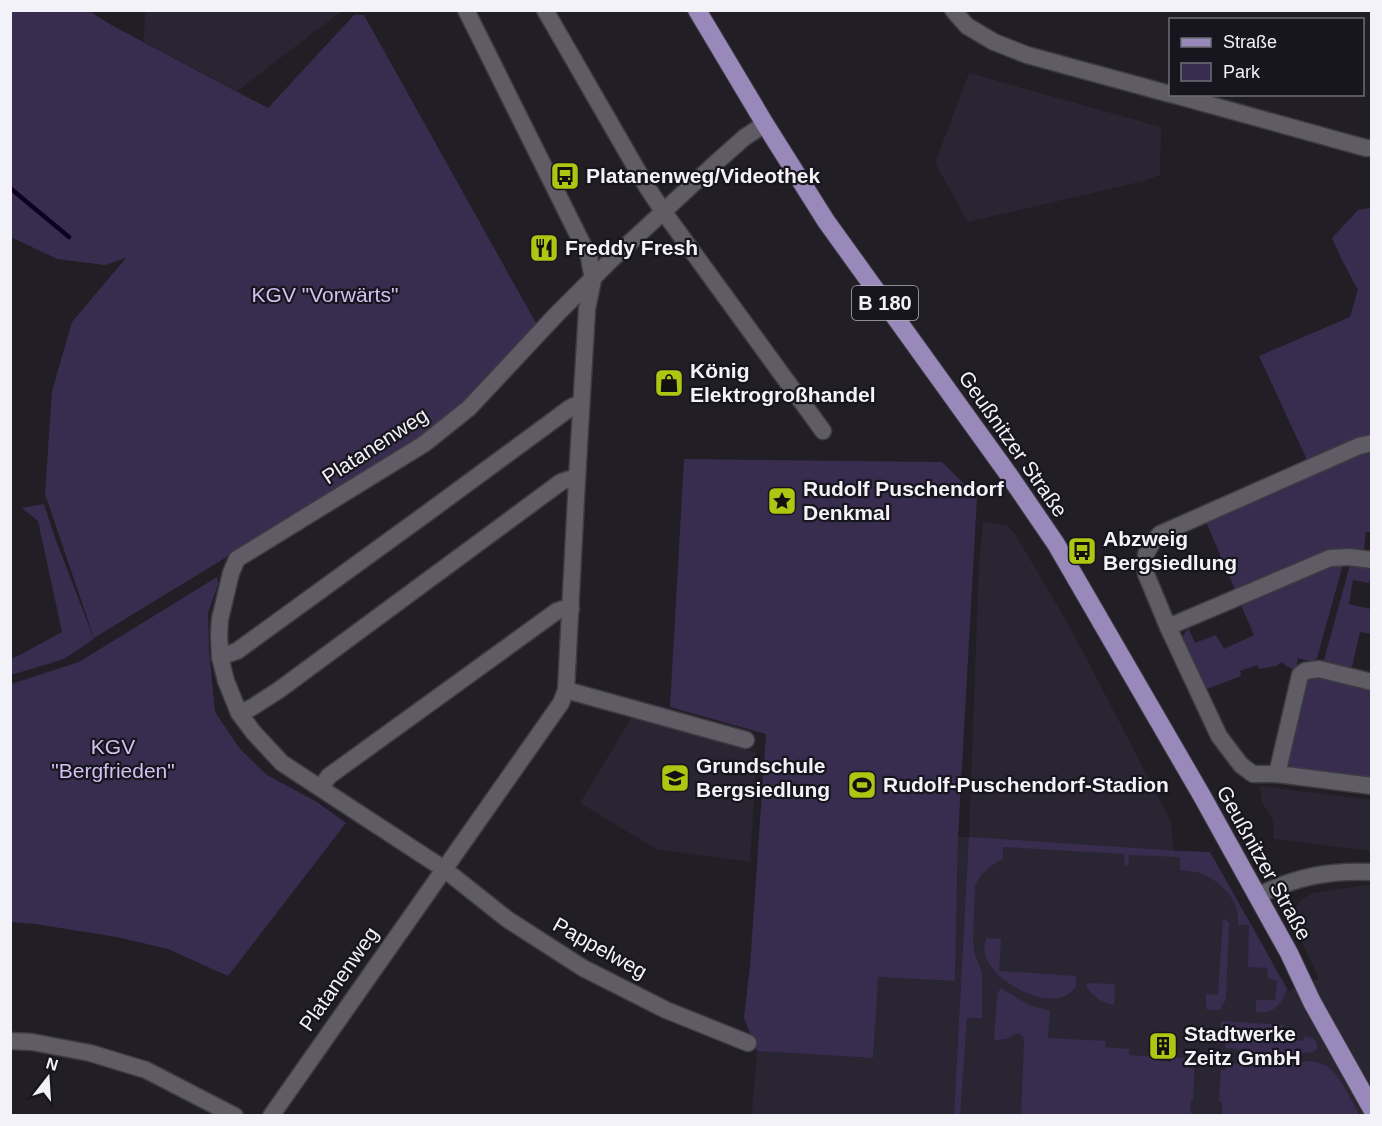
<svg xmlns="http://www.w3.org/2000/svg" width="1382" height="1126" font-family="Helvetica,sans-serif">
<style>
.built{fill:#292533}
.green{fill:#392d4f}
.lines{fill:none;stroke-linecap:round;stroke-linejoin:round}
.stream{stroke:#0e0024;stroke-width:4.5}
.minor-casing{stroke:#3d3b42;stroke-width:19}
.major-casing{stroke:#3d3b42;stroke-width:20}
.minor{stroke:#5f5c66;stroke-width:16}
.major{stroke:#9989bb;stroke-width:18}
.labels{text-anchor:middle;stroke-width:4.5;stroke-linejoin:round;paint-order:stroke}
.shield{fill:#17151d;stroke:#b1b0b6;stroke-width:1.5}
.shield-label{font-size:20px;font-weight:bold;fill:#f3f2f8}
.poi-label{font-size:21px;font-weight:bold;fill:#f3f2f8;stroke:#17151d;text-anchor:start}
.park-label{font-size:21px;fill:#d1c1f3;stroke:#17151d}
.street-label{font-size:21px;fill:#f3f2f8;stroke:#17151d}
</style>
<rect width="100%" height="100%" fill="#211e26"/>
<g class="built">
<path d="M145,11H342L237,91L144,42Z"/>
<path d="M969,73L1161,127L1160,175L1144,181L968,222L935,163Z"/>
<path d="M983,522L1007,525L1015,534L1070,627L1149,779L1171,823L1174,851L1210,852L1289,991L1319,978L1291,920L1294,909L1301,900L1313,893L1365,885H1371V1115L778,1116L752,1114L757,1051L873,1058L877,977L955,981L958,837H969L979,564Z"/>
<path d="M632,717L757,753L750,862L656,849L580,803Z"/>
<path d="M1260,786L1371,800V851L1274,839L1273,820L1262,802Z"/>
</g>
<g class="green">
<path d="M11,11H89L113,26L268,108L354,15H364L537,325L466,400L413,443L94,638L45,494L52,391L72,322L126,258L105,265L57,259L11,237Z"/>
<path d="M1371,208V438L1351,441L1307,460L1259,356L1350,317L1358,290L1342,260L1332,238L1358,210Z"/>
<path d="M1371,450V532H1366L1364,549L1329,551L1237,594L1206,522L1344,459Z"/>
<path d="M684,459L942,462L977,497L958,837L955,981L878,977L873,1058L757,1051L744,1018L750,966L766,734L670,707Z"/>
<path d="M44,504L55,538L94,639L64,659L11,675V659L18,656L62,632L38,521L22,508Z"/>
<path d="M1342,562V568L1317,658L1313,662L1298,658L1296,670L1286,666L1282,662L1276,666L1259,669L1257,665L1240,671L1241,676L1204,690L1182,640L1185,632L1189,629L1195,643L1216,635L1224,649L1254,635L1241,605L1328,565Z"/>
<path d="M1350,565L1371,567V573L1369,583L1353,580L1349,604L1371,609V634L1360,632L1351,671L1325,665L1324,660Z"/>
<path d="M217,577L218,584L208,613L209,650L215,712L240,749L267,775L317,802L346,823L228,976L168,949L117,937L35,924L11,922V684L79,662Z"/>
<path d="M1315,676L1371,689V780L1293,769L1288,764L1304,682L1308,677Z"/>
<path d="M969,837L1180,851L1210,852L1287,989C1282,1004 1273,1015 1256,1012V1000H1275L1277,981L1268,978L1267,968L1248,967L1249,925H1238C1238,920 1238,915 1237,910C1233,893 1216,879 1200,873C1194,871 1187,871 1180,870V857L1129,855L1128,865H1125L1124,854L1003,847V859C990,865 981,873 975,886L973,942L975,955L982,972V1018H967L960,1115H954Z"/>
<path d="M1223,919H1225L1229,923L1226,999L1220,1010H1208L1206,1008V994L1218,995Z"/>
<path d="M987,938L1001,939L999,971L1076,976V987C1072,991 1069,994 1065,996C1037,1010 970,968 987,938Z"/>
<path d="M1087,983L1115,984L1114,1005C1102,1003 1094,997 1087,988Z"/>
<path d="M1001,988L1029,1005L1050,1011L1048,1038L1106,1041L1105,1047L1129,1049V1055L1160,1057L1161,1061L1171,1062L1172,1057L1195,1059L1193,1100H1191L1190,1112L1193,1113V1115H1021L1024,1041L1023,1037L1018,1033L1006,1039L994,1040L997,994Z"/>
<path d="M1221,1021L1283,1025L1281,1039L1303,1041L1305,1036C1313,1038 1318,1040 1317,1049L1313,1052L1286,1055L1263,1060L1252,1058L1244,1052L1237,1049L1226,1048L1225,1045L1226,1031L1220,1030Z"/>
<path d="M1310,1061C1317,1062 1326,1064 1332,1070C1341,1078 1353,1104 1360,1115H1219V1114H1222V1102L1219,1101L1221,1070H1226V1063L1264,1065Z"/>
</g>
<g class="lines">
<path class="stream" d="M10,188L69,237"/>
<g class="minor-casing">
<g id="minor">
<path d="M545,10L647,187L663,211L823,431"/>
<path d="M953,10L967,26L994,42L1027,55L1170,94"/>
<path d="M1171,94L1366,148H1372"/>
<path d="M1372,443L1359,446L1160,534L1152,543L1146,554V574L1168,627L1219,736L1241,765L1253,774H1277L1372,786"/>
<path d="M1168,627L1330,558L1349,557L1372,560"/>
<path d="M220,657L237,651L434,508L570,408L576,405L581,406"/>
<path d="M566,690L746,740"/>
<path d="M239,713L251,708L279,690L561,482L570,479H577"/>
<path d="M1277,774L1300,675L1305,671L1319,669L1372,682"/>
<path d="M321,787L329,776L557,611L563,609H571"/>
<path d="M1257,896C1296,877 1328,870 1372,872"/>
<path d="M10,1041L32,1042L90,1053L146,1070L235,1116"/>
<path d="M748,1043L666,1010L583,968L507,919L444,869L282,763L254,733L239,713L226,681L220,657L219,634L220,619L231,573L237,559L424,444L469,408L556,315L611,260L719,160L745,137L765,124"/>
<path d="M271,1116L561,703L566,690L577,479L587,309L593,280L589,257L466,10"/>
</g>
</g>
<g class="major-casing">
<path id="major" d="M697,10L765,124L826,221L1011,478L1056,544L1202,796L1289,953L1312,1002L1372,1109"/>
</g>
<use href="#minor" class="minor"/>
<use href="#major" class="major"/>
</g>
<defs>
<g id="bus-square" transform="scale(1.5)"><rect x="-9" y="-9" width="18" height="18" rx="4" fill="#acc612" stroke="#17151d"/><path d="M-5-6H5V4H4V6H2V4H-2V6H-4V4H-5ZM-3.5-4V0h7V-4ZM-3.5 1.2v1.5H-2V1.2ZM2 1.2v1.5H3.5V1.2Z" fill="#111"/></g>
<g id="restaurant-square" transform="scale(1.5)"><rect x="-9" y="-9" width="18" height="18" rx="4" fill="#acc612" stroke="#17151d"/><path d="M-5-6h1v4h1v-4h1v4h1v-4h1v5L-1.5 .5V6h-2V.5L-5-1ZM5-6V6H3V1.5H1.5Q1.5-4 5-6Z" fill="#111"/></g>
<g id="shop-square" transform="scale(1.5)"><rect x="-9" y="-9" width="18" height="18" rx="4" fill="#acc612" stroke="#17151d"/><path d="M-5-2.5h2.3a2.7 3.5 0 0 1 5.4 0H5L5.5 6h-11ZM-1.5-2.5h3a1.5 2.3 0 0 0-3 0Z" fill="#111"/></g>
<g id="sight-square" transform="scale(1.5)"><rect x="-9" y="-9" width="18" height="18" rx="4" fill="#acc612" stroke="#17151d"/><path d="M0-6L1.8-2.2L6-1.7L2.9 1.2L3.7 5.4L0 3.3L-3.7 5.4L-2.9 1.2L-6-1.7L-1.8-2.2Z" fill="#111"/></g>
<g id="school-square" transform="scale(1.5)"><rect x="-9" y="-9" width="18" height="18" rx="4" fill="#acc612" stroke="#17151d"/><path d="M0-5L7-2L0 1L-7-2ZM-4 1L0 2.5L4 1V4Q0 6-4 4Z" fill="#111"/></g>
<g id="stadium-square" transform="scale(1.5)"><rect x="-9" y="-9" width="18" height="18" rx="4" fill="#acc612" stroke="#17151d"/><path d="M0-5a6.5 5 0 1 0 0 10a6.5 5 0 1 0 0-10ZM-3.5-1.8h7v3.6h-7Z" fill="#111"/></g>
<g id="building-square" transform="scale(1.5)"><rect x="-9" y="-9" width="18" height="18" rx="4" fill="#acc612" stroke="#17151d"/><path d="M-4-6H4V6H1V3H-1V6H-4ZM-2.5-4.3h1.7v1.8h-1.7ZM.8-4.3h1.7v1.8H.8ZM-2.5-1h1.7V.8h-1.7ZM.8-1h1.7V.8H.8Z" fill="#111"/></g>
</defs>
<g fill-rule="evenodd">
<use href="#bus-square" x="565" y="176"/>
<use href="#restaurant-square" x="544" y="248"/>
<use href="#shop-square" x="669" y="383"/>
<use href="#sight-square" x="782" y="501"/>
<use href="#bus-square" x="1082" y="551"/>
<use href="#school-square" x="675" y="778"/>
<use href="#stadium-square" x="862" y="785"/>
<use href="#building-square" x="1163" y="1046"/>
</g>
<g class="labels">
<rect class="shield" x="852" y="286" width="66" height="34" rx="4.5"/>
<g class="shield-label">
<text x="885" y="310">B 180</text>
</g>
<g class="poi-label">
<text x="586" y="183">Platanenweg/Videothek</text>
<text x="565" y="255">Freddy Fresh</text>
<text x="690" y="378">König<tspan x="690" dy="24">Elektrogroßhandel</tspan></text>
<text x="803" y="496">Rudolf Puschendorf<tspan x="803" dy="24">Denkmal</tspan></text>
<text x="1103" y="546">Abzweig<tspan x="1103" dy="24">Bergsiedlung</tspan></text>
<text x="696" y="773">Grundschule<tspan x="696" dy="24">Bergsiedlung</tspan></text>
<text x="883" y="792">Rudolf-Puschendorf-Stadion</text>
<text x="1184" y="1041">Stadtwerke<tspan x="1184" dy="24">Zeitz GmbH</tspan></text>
</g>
<g class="park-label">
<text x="325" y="302">KGV "Vorwärts"</text>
<text x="113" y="754">KGV<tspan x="113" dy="24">"Bergfrieden"</tspan></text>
</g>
<g class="street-label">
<text transform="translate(1013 444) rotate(55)" y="7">Geußnitzer Straße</text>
<text transform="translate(375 446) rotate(-33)" y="7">Platanenweg</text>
<text transform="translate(1264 863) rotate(61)" y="7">Geußnitzer Straße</text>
<text transform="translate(600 948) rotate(29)" y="7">Pappelweg</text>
<text transform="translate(339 979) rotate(-55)" y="7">Platanenweg</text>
</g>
</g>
<rect width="1382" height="1126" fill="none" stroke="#f3f2f8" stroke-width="24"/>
<rect x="1169" y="18" width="195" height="78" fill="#17151d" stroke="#6f6d75" stroke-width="1.5"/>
<rect x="1181" y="38" width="30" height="9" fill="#9989bb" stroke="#6f6d75" stroke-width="1.5"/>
<text x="1223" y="48" font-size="18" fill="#f3f2f8">Straße</text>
<rect x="1181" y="63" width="30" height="18" fill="#392d4f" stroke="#6f6d75" stroke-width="1.5"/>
<text x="1223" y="78" font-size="18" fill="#f3f2f8">Park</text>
<g transform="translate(48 1078) rotate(17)" stroke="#17151d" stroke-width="4.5" paint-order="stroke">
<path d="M0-4.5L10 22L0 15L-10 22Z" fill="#f3f2f8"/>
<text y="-9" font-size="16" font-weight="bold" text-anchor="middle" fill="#f3f2f8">N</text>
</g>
</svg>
